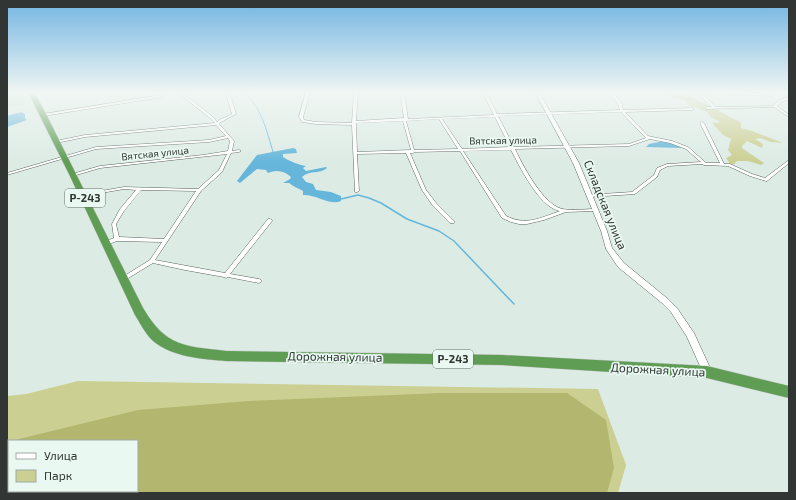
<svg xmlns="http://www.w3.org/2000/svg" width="796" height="500" font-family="'Exo 2',sans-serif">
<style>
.built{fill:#cadfd6}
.green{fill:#cbcf92;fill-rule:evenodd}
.forest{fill:#b2b66e}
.water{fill:#65b6da}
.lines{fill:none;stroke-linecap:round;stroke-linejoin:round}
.stream-far1{stroke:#65b6da;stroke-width:1}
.stream{stroke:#65b6da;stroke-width:1.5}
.street-casing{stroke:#57635e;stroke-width:1}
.secondary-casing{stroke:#57635e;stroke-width:1}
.highway-casing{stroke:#c5c7c6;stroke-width:1}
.street{fill:#fff;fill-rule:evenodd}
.secondary{fill:#fff;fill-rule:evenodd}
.highway{fill:#5f9d54;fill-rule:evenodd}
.labels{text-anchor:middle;stroke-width:3.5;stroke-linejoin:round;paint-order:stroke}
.far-street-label{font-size:10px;fill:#313634;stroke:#eaf8f2}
.shield{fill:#eaf8f2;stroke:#68706d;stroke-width:1}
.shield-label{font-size:11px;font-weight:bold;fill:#313634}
.street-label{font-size:12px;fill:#313634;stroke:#eaf8f2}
</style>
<rect width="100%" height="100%" fill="#ddebe5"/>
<path class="built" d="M7,92H22L26,104L7,108Z"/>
<g class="green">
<path d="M668,92H690L692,94L690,95L692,97L740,122L741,123V128L752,131L783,143L771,142L760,138L755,139L763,144L762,148L747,141L742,146V148L764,163L761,165L748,161H737L734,164L731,165L726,158L732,155L728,150L731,139L723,135L712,123H719V121L712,118L707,112L689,105L685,100L668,96L667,95Z"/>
<path d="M78,381L598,389L626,465L618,493H7V396L26,394ZM9,441H137V491H9Z"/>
</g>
<path class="forest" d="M441,393H567L606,420L614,468L607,493H7V449L9,447V491H137V441H17L19,439L138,410L249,401Z"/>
<g class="water">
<path d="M21,112L25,114V118L27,120L7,127V116Z"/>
<path d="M663,141L671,143L682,148L646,147L649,144Z"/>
<path d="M293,148L296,149L297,153L283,154V157C289,161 299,165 306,166L303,168L306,171L326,167L327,168C319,175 311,169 302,177L306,182L313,184L316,190L331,192L341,196V201C330,206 316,194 303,195V191C298,188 294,187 289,183H283L290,179L291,177C285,171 276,169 268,173L266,170L257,169L240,183L237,181L257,155Z"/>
</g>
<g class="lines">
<path class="stream-far1" d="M243,92C261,105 267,132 273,152"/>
<path class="stream" d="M341,199L358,195L369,198L381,203L407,219L439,231L454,241L514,304"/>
<g class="street-casing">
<g id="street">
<path d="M177,92H181L212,116L217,122L219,120L232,114L227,97L224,92H228L231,97L236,114L221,122L219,124L234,141L232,151L239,150L241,151L239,152L231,153L222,172L201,191L155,260L225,273L268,219H270L272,220V221L230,274L259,279L261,280L262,281L261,282L259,283L228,277L226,278L224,277L185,270L153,263L125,280H121L120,279L121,278L150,260L162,242L117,241L106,245L104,243V242L114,238L112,224L120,209L136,190L124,189L84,196L82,195L84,194L124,187L198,189L219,170L227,154L100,168L73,176L71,175L72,174L100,166L203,155L228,151L230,141L228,138L209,142L96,149L7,175V173L96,147L209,140L226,136L216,125L85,137L56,143L54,142L56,141L85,135L215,123L210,118ZM141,190L196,191L164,239L119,237L116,224L124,211Z"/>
<path d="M306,92H310L303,117L304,120L316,122L352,123L354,92H358L356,121L404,118L400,92H404L408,119L494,115L482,92H486L497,114L620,110L618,104L609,92H613L622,104L623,110L693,108V110H692L625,112L648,136L672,141L688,147L706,163H720L700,123L702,122L704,123L724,164H730L752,174L765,178L789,160V163L767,181H766L750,176L728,166L704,165L702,164L668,166L660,170L657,177L635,194L589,197H587V195L632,192L654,175L657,168L667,164L701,162L686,149L670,143L650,139L629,146L515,149C523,166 540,198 557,207C566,212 584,209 594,209L596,210L594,211L566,212L544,220L527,224H519L511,222L502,218L460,151L415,152L413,153H410L426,190L437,204L454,221V223H450L433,206L422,190L406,153L357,154L359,191L357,192H355L352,125L316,124L302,122L299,117ZM621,112L646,138L629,144L514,147L498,116ZM495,117L510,147L462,149L442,119ZM439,119L458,149L414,150L406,121ZM403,121L411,150L357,152L356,123ZM511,150C520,167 536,200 554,209C554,209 559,211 560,211C540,218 526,226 506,216L463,151Z"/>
<path d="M696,92H700L716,107L772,106L774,105L779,100L789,97V99L781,102L777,106L789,115V117L774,107L706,109V107H712Z"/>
<path d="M726,92L773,94L775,95L773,96L730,94Z"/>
<path d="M784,92H789V94Z"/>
<path d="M162,95L164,96L163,97L43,116L41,115L43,114Z"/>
</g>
</g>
<g class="secondary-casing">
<path id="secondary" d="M535,92H539L579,163L607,231L612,248L624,263L668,299L677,308L694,333L712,372L710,375L707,376L704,375L687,337L671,312L662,303L618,267L606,249L601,231L573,163Z"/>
</g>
<g class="highway-casing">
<path id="highway" d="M28,92H34L45,112L143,308C166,347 184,346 226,351L502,355L707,366L789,386V398L707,378L502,365L226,361C202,359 171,357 152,340C145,333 140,323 135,315L69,174Z"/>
</g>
<use href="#street" class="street"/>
<use href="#secondary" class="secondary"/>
<use href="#highway" class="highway"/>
</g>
<linearGradient id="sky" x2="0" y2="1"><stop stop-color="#73b5e2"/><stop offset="0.57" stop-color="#f0f6f3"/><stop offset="1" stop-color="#f0f6f3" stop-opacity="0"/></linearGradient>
<rect width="796" height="162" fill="url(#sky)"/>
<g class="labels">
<g class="far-street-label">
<text transform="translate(503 140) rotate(-1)" y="4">Вятская улица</text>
<text transform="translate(155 153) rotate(-6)" y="4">Вятская улица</text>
</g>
<g class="shield">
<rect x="65" y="189" width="40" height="18" rx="3"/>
<rect x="433" y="350" width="40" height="18" rx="3"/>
</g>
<g class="shield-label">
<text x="85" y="202">Р-243</text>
<text x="453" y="363">Р-243</text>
</g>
<g class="street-label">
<text transform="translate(605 205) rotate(68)" y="4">Складская улица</text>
<text transform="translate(335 357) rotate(1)" y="4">Дорожная улица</text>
<text transform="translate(658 370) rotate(3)" y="4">Дорожная улица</text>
</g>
</g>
<rect width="796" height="500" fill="none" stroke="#313634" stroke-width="16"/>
<rect x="8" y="440" width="130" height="52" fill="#eaf8f2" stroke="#a0aaa6"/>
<rect x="16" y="453" width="20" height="6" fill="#ffffff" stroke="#a0aaa6"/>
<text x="44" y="460" font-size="12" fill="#313634">Улица</text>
<rect x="16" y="470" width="20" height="12" fill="#cbcf92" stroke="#a0aaa6"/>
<text x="44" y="480" font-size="12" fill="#313634">Парк</text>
</svg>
